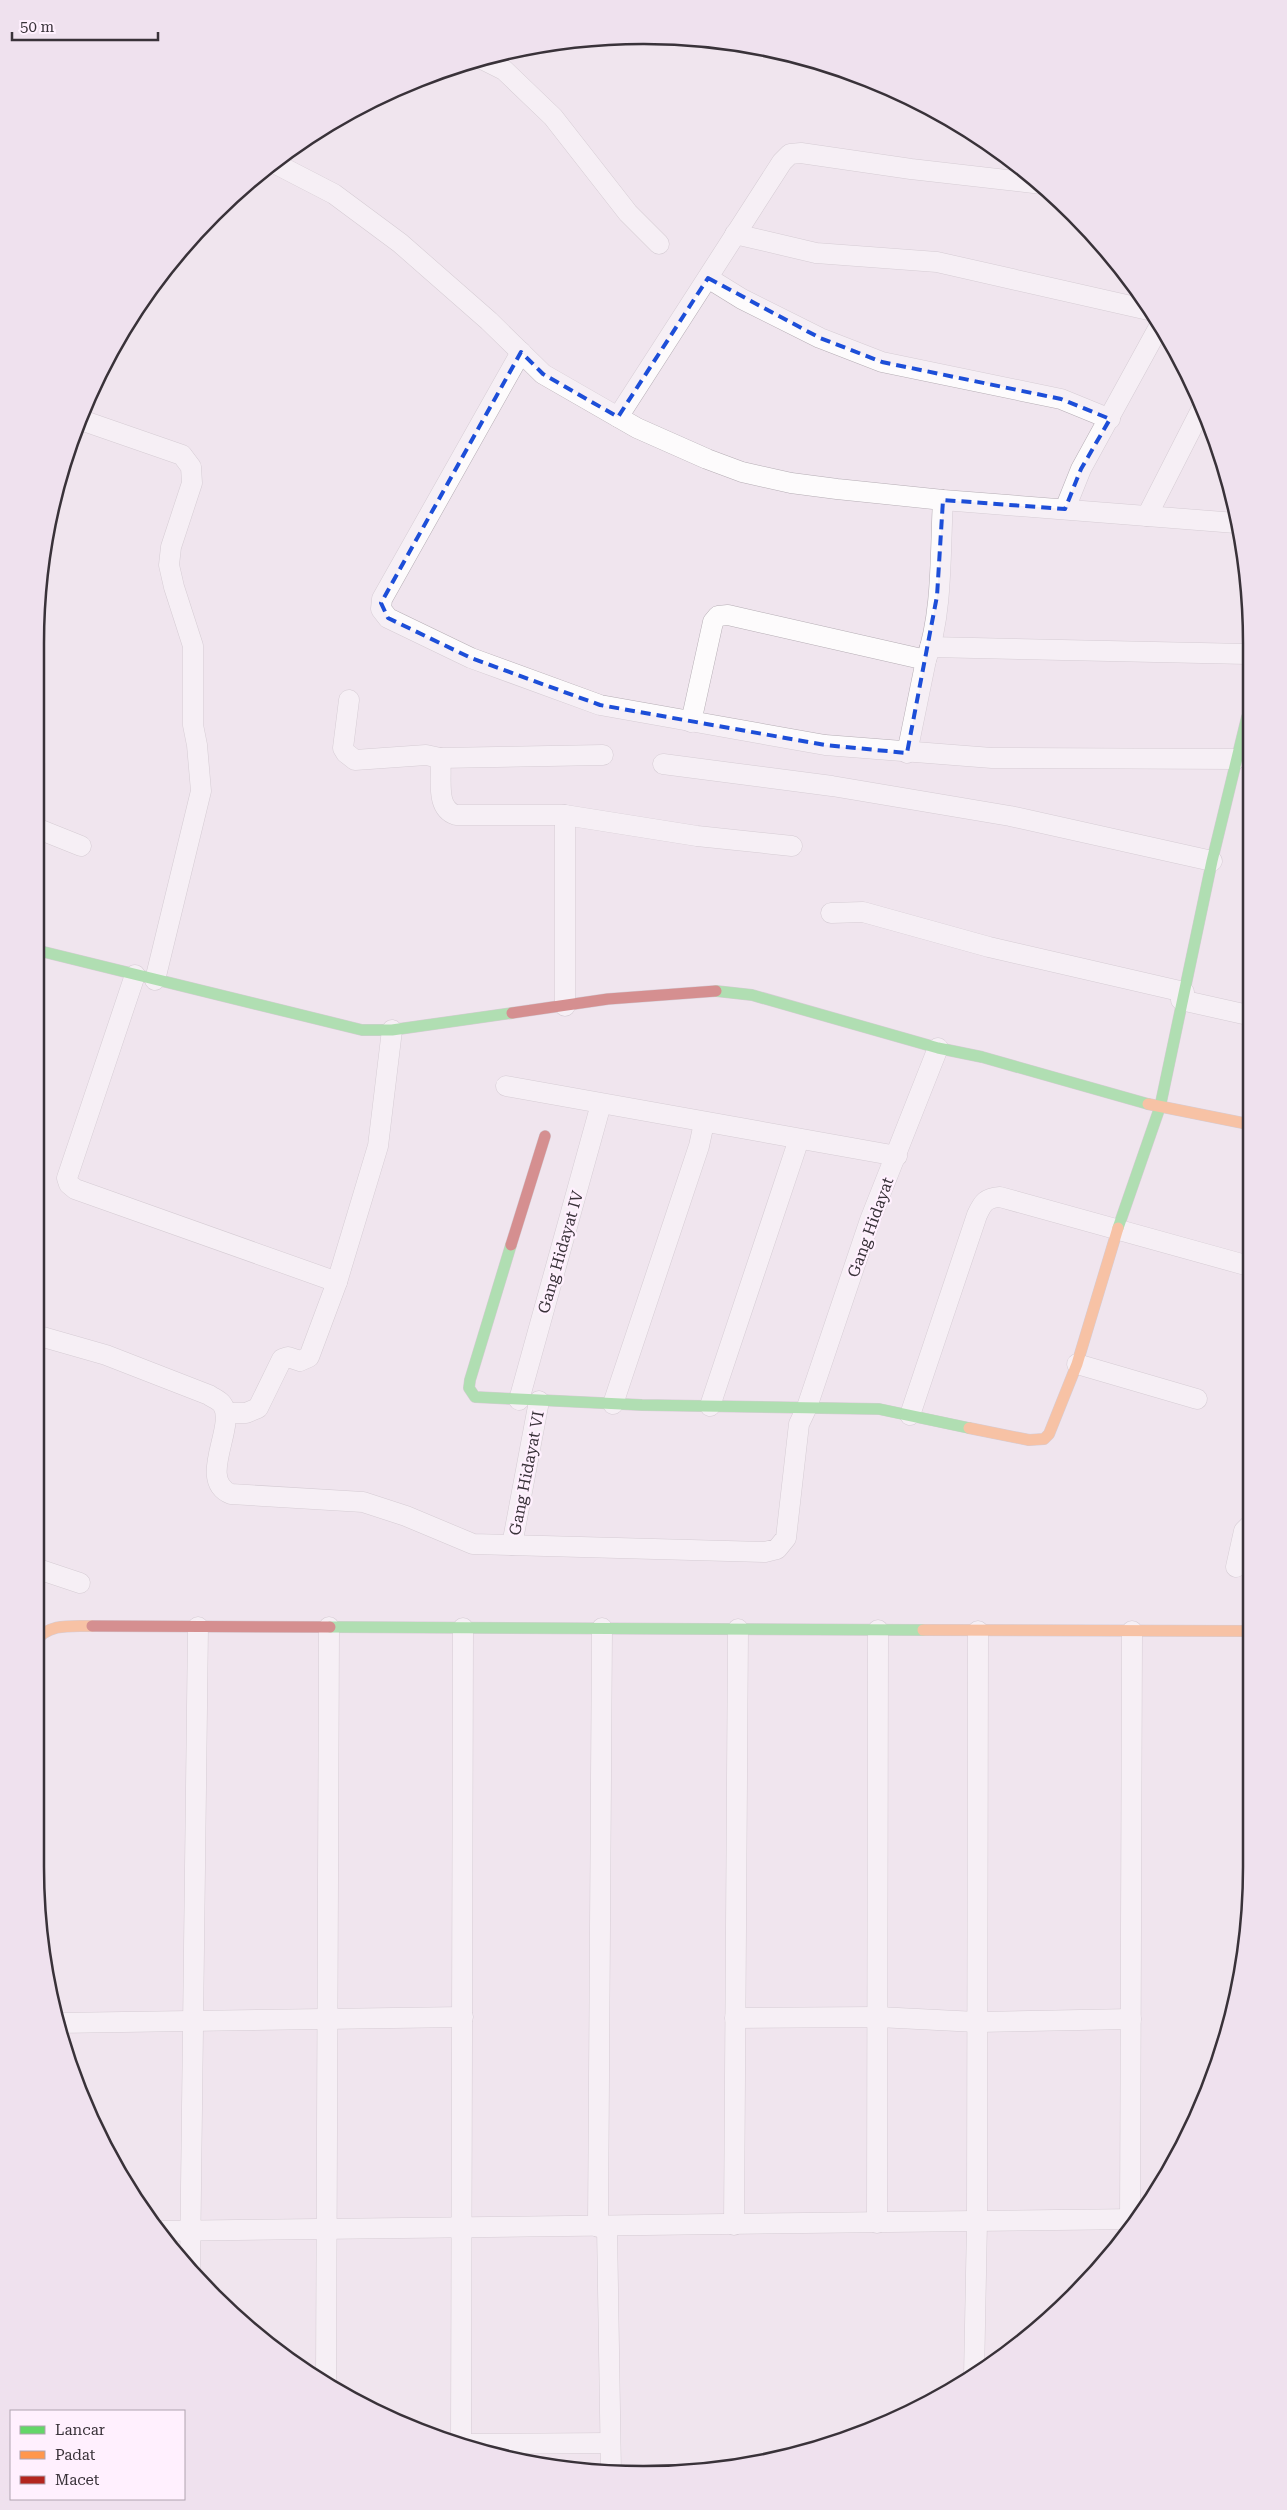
<svg xmlns="http://www.w3.org/2000/svg" width="1287" height="2510" font-family="'Roboto Serif',serif">
<style>
.lines{fill:none;stroke-linecap:round;stroke-linejoin:round}
.street-casing{stroke:#b5adb4;stroke-width:21}
.fast-casing{stroke:#b5adb4;stroke-width:12}
.slow-casing{stroke:#b5adb4;stroke-width:12}
.jam-casing{stroke:#b5adb4;stroke-width:12}
.street{stroke:#fdfbfc;stroke-width:20}
.fast{stroke:#63d668;stroke-width:11}
.slow{stroke:#ff974d;stroke-width:11}
.jam{stroke:#b3261e;stroke-width:11}
.marked{fill:none;stroke:#1d4ed8;stroke-width:4;stroke-dasharray:10 6;stroke-linejoin:round}
.labels{text-anchor:middle;stroke-width:4.5;stroke-linejoin:round;paint-order:stroke}
.street-label{font-size:16px;fill:#393239;stroke:#fff0fe}
.rim{fill:none;stroke:#393239;stroke-width:2.5}
</style>
<rect width="100%" height="100%" fill="#f0e5ee"/>
<g class="lines">
<g class="street-casing">
<g id="street">
<path d="M482,59L504,70L553,117L628,213L659,244"/>
<path d="M274,163L334,194L400,243L489,321L543,374L637,428L707,459L742,472L791,483L837,489L943,500L1236,523"/>
<path d="M735,234L816,253L937,262L1153,311"/>
<path d="M708,278L742,299L820,338L882,362L1061,399L1110,419"/>
<path d="M521,352L382,599L381,609L388,618L471,658L600,705L825,745L992,758L1236,759"/>
<path d="M618,417L782,162L790,154L801,153L911,169L1042,184"/>
<path d="M81,420L182,455L191,467L192,483L171,547L169,565L174,587L193,646V725L197,745L201,791L155,980"/>
<path d="M1065,509L1081,469L1160,325"/>
<path d="M1147,516L1203,406"/>
<path d="M930,647L1247,654"/>
<path d="M349,700L343,748L346,753L355,760L426,755L440,758C443,777 434,808 456,815H565V1006"/>
<path d="M691,722L713,622L718,616L728,615L926,660"/>
<path d="M907,753L926,660C943,613 940,550 943,500"/>
<path d="M440,758L603,755"/>
<path d="M663,764L832,786L1010,816L1212,861"/>
<path d="M565,815L697,836L792,846"/>
<path d="M36,828L81,846"/>
<path d="M831,913L863,912L989,947L1184,992"/>
<path d="M135,975L67,1178L69,1184L75,1189L337,1282L378,1146L392,1030"/>
<path d="M1181,1000L1248,1015"/>
<path d="M506,1086L897,1156"/>
<path d="M36,1335L106,1355L209,1395C213,1398 219,1400 222,1404C238,1425 196,1480 231,1494L363,1502L406,1516L473,1544L765,1552L777,1549L786,1538L799,1424L807,1407L870,1220L938,1048"/>
<path d="M1077,1364L1197,1399"/>
<path d="M519,1400L601,1104"/>
<path d="M613,1404L699,1146L704,1123"/>
<path d="M710,1406L799,1139"/>
<path d="M226,1413H246L258,1408L282,1359L288,1357L300,1361L309,1357L337,1282"/>
<path d="M910,1415L977,1215C983,1202 986,1198 1000,1197L1249,1266"/>
<path d="M512,1545L539,1401"/>
<path d="M1236,1567L1244,1531L1250,1525"/>
<path d="M35,1568L80,1583"/>
<path d="M735,2018L878,2017L977,2022L1131,2019"/>
<path d="M57,2023L463,2017"/>
<path d="M877,2223L878,1630"/>
<path d="M734,2225L738,1629"/>
<path d="M598,2227L602,1628"/>
<path d="M607,2227L611,2473"/>
<path d="M157,2231L1137,2219"/>
<path d="M1130,2231L1132,1631"/>
<path d="M190,2268L198,1627"/>
<path d="M974,2377L977,2222L978,1631"/>
<path d="M326,2383L329,1627"/>
<path d="M461,2444L610,2443"/>
<path d="M461,2446L463,1628"/>
</g>
</g>
<g class="fast-casing">
<g id="fast">
<path d="M36,950L362,1030H392L512,1013"/>
<path d="M716,991L752,995L938,1048L982,1057L1148,1104"/>
<path d="M1118,1228L1160,1107L1212,861L1247,717"/>
<path d="M511,1245L470,1380L469,1388L475,1397L642,1405L879,1409L969,1428"/>
<path d="M330,1627L923,1630"/>
</g>
</g>
<g class="slow-casing">
<g id="slow">
<path d="M1148,1104L1248,1124"/>
<path d="M969,1428L1029,1440L1044,1439L1049,1434L1077,1364L1118,1228"/>
<path d="M923,1630L1250,1631"/>
<path d="M39,1902L35,1643C46,1623 72,1626 92,1626"/>
</g>
</g>
<g class="jam-casing">
<g id="jam">
<path d="M512,1013L608,999L716,991"/>
<path d="M511,1245L545,1136"/>
<path d="M92,1626L330,1627"/>
</g>
</g>
<use href="#street" class="street"/>
<use href="#fast" class="fast"/>
<use href="#slow" class="slow"/>
<use href="#jam" class="jam"/>
</g>
<path d="M0 0H1287V2510H0ZM708,278L820,338L882,362L1061,399L1110,419L1081,469L1065,509L943,500L937,596L907,753L825,745L600,705L471,658L388,618L381,603L521,352L543,374L618,417Z" fill="#f0e5ee" fill-opacity=".55" fill-rule="evenodd"/>
<path class="marked" d="M708,278L820,338L882,362L1061,399L1110,419L1081,469L1065,509L943,500L937,596L907,753L825,745L600,705L471,658L388,618L381,603L521,352L543,374L618,417Z"/>
<g class="labels">
<g class="street-label">
<text transform="translate(870 1227) rotate(-70)" y="6">Gang Hidayat</text>
<text transform="translate(560 1252) rotate(-74)" y="6">Gang Hidayat IV</text>
<text transform="translate(526 1473) rotate(-79)" y="6">Gang Hidayat VI</text>
</g>
</g>
<path d="M0 0H1287V2510H0ZM643 44H644A599 599 0 0 1 1243 643V1867A599 599 0 0 1 644 2466H643A599 599 0 0 1 44 1867V643A599 599 0 0 1 643 44Z" fill="#efe1ee" fill-rule="evenodd"/>
<path class="rim" d="M643 44H644A599 599 0 0 1 1243 643V1867A599 599 0 0 1 644 2466H643A599 599 0 0 1 44 1867V643A599 599 0 0 1 643 44Z"/>
<rect x="10" y="2410" width="175" height="90" fill="#fff0fe" stroke="#b0a4af"/>
<rect x="20" y="2426" width="25" height="8" fill="#63d668" stroke="#b0a4af"/>
<text x="55" y="2435" font-size="15" fill="#393239">Lancar</text>
<rect x="20" y="2451" width="25" height="8" fill="#ff974d" stroke="#b0a4af"/>
<text x="55" y="2460" font-size="15" fill="#393239">Padat</text>
<rect x="20" y="2476" width="25" height="8" fill="#b3261e" stroke="#b0a4af"/>
<text x="55" y="2485" font-size="15" fill="#393239">Macet</text>
<path d="M12 32v8h146v-8" fill="none" stroke="#393239" stroke-width="2.5"/>
<text x="20" y="32" font-size="15" fill="#393239" stroke="#fff0fe" stroke-width="4" paint-order="stroke">50 m</text>
</svg>
